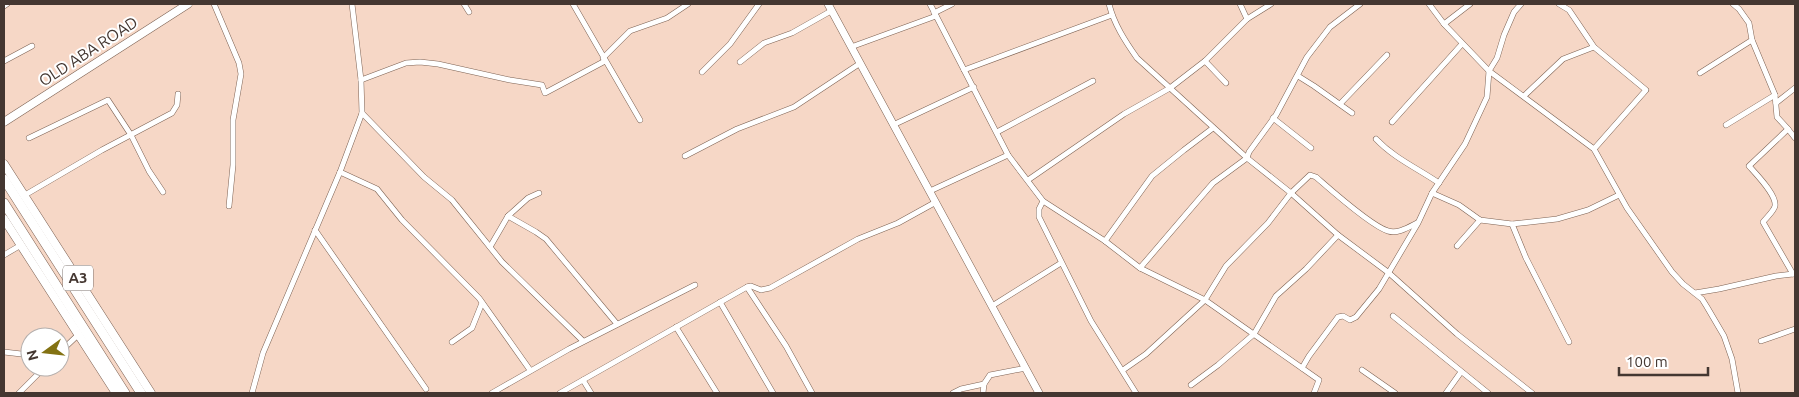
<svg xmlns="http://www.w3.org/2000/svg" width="1799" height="397" font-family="Ubuntu,sans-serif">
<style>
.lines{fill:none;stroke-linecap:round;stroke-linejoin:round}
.street-casing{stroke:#7d6253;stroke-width:6}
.secondary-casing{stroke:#7d6253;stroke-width:8}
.primary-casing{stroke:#7d6253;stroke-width:9}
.highway-casing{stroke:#7d6253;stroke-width:10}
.street{stroke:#fff;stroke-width:5}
.secondary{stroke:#fff;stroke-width:7}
.primary{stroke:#fff;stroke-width:8}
.highway{stroke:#fff;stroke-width:9}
.labels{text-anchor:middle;stroke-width:4;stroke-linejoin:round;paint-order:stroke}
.shield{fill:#fff;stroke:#7c736f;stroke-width:1}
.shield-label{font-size:15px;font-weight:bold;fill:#443731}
.street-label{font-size:16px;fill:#443731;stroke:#fff}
</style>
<rect width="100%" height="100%" fill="#f6d7c6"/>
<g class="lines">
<g class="street-casing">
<g id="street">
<path d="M214,4L239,63L241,74L233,120V165L229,206"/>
<path d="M464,4L469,12"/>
<path d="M573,4L640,120"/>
<path d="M930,4L1008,155L1043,201L1039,209V217L1091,321L1136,393"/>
<path d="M1109,4C1114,24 1125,41 1137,58L1247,158L1291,193L1338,235L1389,273L1457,334L1532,393"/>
<path d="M1240,4L1247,19"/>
<path d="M1429,4L1444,24L1489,71L1594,149L1627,208L1672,272L1683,284L1702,299L1707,307L1724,336L1732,359L1738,393"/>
<path d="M1559,4L1569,10L1594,47L1646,90L1594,149"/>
<path d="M1733,4L1739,9L1749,23L1752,40L1775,95L1777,117L1788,129L1749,166C1756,174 1777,195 1775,206C1774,211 1767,217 1763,222L1793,274"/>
<path d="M4,6L7,4"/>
<path d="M934,13L952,4"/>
<path d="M1444,24L1470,4"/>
<path d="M851,47L936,16"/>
<path d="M603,58L630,31L667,18L688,4"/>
<path d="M4,61L32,46"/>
<path d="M1205,61L1226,83"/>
<path d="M740,62L764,43L792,33L831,11"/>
<path d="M964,70L1112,15"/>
<path d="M702,72L730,44L759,4"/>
<path d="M1700,73L1752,40"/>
<path d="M1298,76L1314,86L1352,113"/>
<path d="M361,80L406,63L420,62L438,64L510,80L542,85L545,93L605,61"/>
<path d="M1524,96L1563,59L1594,47"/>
<path d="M1776,103L1795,88"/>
<path d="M1340,104L1387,55"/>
<path d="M362,113L424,177L452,200L502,262L583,341"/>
<path d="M1273,118L1311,148"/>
<path d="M1392,122L1462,44"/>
<path d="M893,125L974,87"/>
<path d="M1726,125L1775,95"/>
<path d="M1788,129L1795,138"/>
<path d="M997,132L1093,81"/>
<path d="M29,138L108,100L131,135L149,171L163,192"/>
<path d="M1376,139C1394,158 1417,168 1439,183"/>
<path d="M685,156L737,129L794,107L859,64"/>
<path d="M340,172L377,189L402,220L479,298L530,370"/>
<path d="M1028,180L1124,114L1170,88L1205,61L1247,19L1271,4"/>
<path d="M930,191L1008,155"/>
<path d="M1432,193L1459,205L1480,220L1512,224L1557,219L1588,210L1619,195"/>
<path d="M25,195L102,150L172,113L177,105L178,94"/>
<path d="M1043,201L1105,241L1140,268L1205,300L1319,380L1314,393"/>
<path d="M508,216L528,198L539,193"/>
<path d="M1512,224L1526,258L1569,342"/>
<path d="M315,230L426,389"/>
<path d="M1105,241L1152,176L1184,150L1213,128"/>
<path d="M1457,246L1480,220"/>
<path d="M490,247L508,216L536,232L546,239L617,324"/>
<path d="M4,255L21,245"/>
<path d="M1140,268L1200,198L1213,183L1247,158L1249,152L1276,115L1307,57L1330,27L1360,4"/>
<path d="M747,287L786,346L812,393"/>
<path d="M1695,293L1719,289L1776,276L1793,274"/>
<path d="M720,302L773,393"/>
<path d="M992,306L1061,263"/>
<path d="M1393,316L1488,393"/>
<path d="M676,327L717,393"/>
<path d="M1761,341L1795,329"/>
<path d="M452,342L472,328L482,303"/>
<path d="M4,352L30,355"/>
<path d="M60,352L79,334"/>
<path d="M1302,368L1309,356L1338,317L1343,316L1350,320L1356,317L1379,289L1418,223L1432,193L1465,144L1487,97L1489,71L1497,58L1504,35L1514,12L1521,4"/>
<path d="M1123,370L1146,354L1205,300L1226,266L1268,223L1291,193L1310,175L1316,177C1331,190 1371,226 1388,231C1398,234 1409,227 1417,223"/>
<path d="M1362,370L1395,393"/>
<path d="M583,380L591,393"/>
<path d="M1191,385L1218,365L1254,334L1276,296L1306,269L1338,235"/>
<path d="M19,393L45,367"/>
<path d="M252,393L263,353L340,172L362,113L361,80L352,4"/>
<path d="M492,393L569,349L695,285"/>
<path d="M560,393L747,287L751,286L761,290L770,288L858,239L898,223L936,202"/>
<path d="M953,393L961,389L984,384"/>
<path d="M983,393L984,384L990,375L1026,368"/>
<path d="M1446,393L1461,372"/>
</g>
</g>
<g class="secondary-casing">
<path id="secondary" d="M828,4L1039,393"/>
</g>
<g class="primary-casing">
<g id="primary">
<path d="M4,122L188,4"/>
<path d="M4,164L151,393"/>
<path d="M4,219L116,393"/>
</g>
</g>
<g class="highway-casing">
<g id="highway">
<path d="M4,179L141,393"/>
<path d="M4,203L125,393"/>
</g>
</g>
<use href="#street" class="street"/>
<use href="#secondary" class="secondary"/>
<use href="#primary" class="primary"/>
<use href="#highway" class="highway"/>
</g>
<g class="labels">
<rect class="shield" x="63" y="265.5" width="30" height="25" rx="4"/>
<g class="shield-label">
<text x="78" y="283">A3</text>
</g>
<g class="street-label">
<text transform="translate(88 51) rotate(-33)" y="6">OLD ABA ROAD</text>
</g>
</g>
<rect width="1799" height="397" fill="none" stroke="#443731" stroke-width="10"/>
<g transform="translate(45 352) rotate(255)"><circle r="24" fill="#ffffff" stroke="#b4afad"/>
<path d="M0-4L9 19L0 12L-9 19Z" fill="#837213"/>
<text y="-8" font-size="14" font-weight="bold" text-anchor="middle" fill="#443731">N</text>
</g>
<path d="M1619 367v8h89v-8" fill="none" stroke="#443731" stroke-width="2.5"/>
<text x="1626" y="367" font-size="15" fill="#443731" stroke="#ffffff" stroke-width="4" paint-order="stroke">100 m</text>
</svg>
